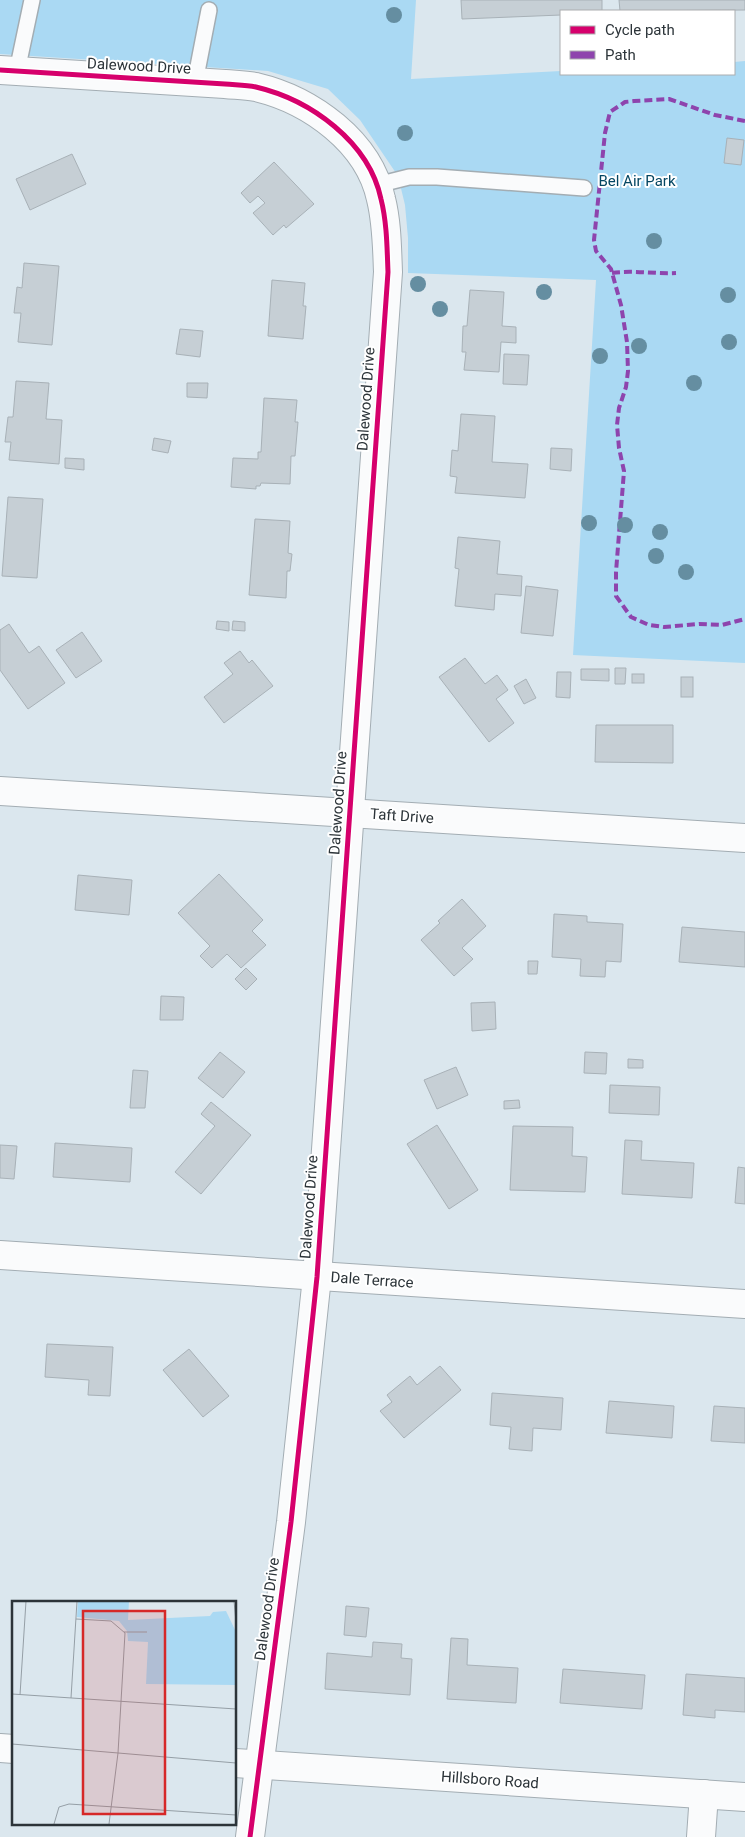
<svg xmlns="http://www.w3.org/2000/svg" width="745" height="1837" font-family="Roboto,sans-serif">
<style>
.green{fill:#aad9f3}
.building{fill:#c6cfd5;stroke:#a8b1b7}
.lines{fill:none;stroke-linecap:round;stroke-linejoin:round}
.service-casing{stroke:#a3adb3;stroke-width:18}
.minor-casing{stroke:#a3adb3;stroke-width:30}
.service{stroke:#fafbfc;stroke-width:15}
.minor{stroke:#fafbfc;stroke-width:28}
.quiet{stroke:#8e44ad;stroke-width:4;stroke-dasharray:8 4;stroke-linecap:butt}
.cycleway-casing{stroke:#fff;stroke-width:8}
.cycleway{stroke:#d6006c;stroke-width:5}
.tree{fill:#658ea1}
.labels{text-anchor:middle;stroke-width:4;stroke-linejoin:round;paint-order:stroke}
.street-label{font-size:15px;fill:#2c3439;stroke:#fff}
.park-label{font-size:15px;fill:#044662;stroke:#fff}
.inset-road{fill:none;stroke:#959fa6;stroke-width:1}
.view{fill:#d62828;fill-opacity:0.15;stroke:#d62828;stroke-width:2.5}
.inset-edge{fill:none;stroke:#2c3439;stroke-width:2.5}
</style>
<rect width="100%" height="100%" fill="#dbe7ee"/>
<path class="green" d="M0,0H416L411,79L561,71V74H734V62L745,61V663L573,655L596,280L408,273V238L405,205L398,176L360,120L328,89L268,71L0,54Z"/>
<g class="building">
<path d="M461,0H602V11H561V15L462,19Z"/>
<path d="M619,0H745V10L620,11Z"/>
<path d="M727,138L744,140L741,165L724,163Z"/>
<path d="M72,154L86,184L30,210L16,179Z"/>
<path d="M274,162L314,204L286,228L284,225L273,235L253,213L265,203L258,196L250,203L241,193Z"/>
<path d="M24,263L59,266L52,345L18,342L21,313H14L17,287L22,288Z"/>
<path d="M272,280L305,283L303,306H306L303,339L268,336Z"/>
<path d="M470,290L504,292L502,326L516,327V343L501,342L499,372L464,370L466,352H462L463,326H467Z"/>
<path d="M180,329L203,331L200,357L176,354Z"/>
<path d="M504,354L529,355L527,385L503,384Z"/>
<path d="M16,381L49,383L46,419L62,420L59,464L9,460L11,442H5L8,417H13Z"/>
<path d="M187,383H208L207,398L187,397Z"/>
<path d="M264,398L297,400L295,422H298L295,456H291L290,484L261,483L260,486H256V489L231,487L233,458L258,459V452H261Z"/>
<path d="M461,414L495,416L492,462L528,464L525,498L455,493L457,477L450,476L452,450L458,451Z"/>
<path d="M154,438L171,441L168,453L152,450Z"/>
<path d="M551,448L572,449L571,471L550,469Z"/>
<path d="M65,458L84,459V470L65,468Z"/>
<path d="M8,497L43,499L37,578L2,576Z"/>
<path d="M255,519L290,521L288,553L292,554L290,571H287L286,598L249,595Z"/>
<path d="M458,537L500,541L497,574L522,576L521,596L495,594L494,610L455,606L459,569L455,568Z"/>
<path d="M526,586L558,590L553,636L521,633Z"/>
<path d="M217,621L229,622V631L216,629Z"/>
<path d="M233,621L245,622V631L232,630Z"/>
<path d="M9,624L29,653L39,646L65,683L28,709L0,670V630Z"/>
<path d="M82,632L102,661L76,678L56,650Z"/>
<path d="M240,651L249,663L252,660L273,686L224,723L204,697L233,674L224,663Z"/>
<path d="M465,658L485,684L497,675L508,690L496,699L514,723L489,742L439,677Z"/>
<path d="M615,668H626L625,684H615Z"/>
<path d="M581,669H609V681L581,680Z"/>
<path d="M557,672H571L570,698L556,697Z"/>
<rect x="632" y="674" width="12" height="9"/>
<rect x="681" y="677" width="12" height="20"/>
<path d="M526,679L536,698L524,704L514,686Z"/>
<path d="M596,725H673V763L595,762Z"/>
<path d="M219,874L263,920L252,931L266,945L241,968L227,954L212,968L200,956L210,946L178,913Z"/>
<path d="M78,875L132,880L129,915L75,910Z"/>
<path d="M462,899L486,926L462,948L473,959L454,976L421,940L440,923L438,921Z"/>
<path d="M554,914L587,916V922L623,924L621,962L606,961L605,977L580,976L581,959L552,957Z"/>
<path d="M682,927L745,932V967L679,962Z"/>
<path d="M528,961H538L537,974H528Z"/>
<path d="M246,968L257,979L246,990L235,979Z"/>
<path d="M161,996L184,997L183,1020H160Z"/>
<path d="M495,1002L496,1029L472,1031L471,1003Z"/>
<path d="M220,1052L245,1072L223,1098L198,1078Z"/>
<path d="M585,1052L607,1053L606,1074L584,1073Z"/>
<path d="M628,1059L643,1060V1068H628Z"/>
<path d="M456,1067L468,1095L437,1109L424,1080Z"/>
<path d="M133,1070L148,1071L145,1108H130Z"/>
<path d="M610,1085L660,1087L659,1115L609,1113Z"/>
<path d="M519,1100L520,1108L504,1109V1101Z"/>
<path d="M211,1102L251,1135L201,1194L175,1172L215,1126L201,1114Z"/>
<path d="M437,1125L478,1190L449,1209L407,1144Z"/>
<path d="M513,1126L573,1127L572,1156L587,1157L585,1192L510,1190Z"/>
<path d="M625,1140L642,1141L641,1160L694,1163L692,1198L622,1194Z"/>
<path d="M55,1143L132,1148L130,1182L53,1177Z"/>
<path d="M0,1145L17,1146L14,1179L0,1178Z"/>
<path d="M738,1167L745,1168V1204L735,1203Z"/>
<path d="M47,1344L113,1347L110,1396L88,1395L89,1380L45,1377Z"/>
<path d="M189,1349L229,1396L203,1417L163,1370Z"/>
<path d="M440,1366L461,1390L404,1438L380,1411L392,1402L387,1395L410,1376L417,1385Z"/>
<path d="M492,1393L563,1398L561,1430L533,1428L532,1451L509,1449L511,1427L490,1425Z"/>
<path d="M609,1401L674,1406L672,1438L606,1433Z"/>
<path d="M714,1406L745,1408V1443L711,1441Z"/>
<path d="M346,1606L369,1608L366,1637L344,1635Z"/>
<path d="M451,1638L468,1639L467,1665L518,1668L516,1703L447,1699Z"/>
<path d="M373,1642L402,1644L401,1658L412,1659L410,1695L325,1689L327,1653L372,1657Z"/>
<path d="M563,1669L645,1675L642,1709L560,1703Z"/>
<path d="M686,1674L745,1678V1712L715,1710V1718L683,1715Z"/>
</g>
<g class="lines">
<g class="service-casing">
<g id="service">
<path d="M17,71L32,0"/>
<path d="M195,82L209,10"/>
<path d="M377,185L409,177H437L584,188"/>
</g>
</g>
<g class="minor-casing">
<g id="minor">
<path d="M0,70L225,84C235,85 246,85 256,87C311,100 369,142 381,199C387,223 387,248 388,272L317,1277L291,1522L250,1837"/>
<path d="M0,791L745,838"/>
<path d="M0,1255L745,1304"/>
<path d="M0,1748L14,1749"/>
<path d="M235,1763L745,1797"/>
<path d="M701,1837L704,1794"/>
</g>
</g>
<use href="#service" class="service"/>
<use href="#minor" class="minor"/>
<g class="quiet">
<path d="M745,121L715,115L669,99L634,101L625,102L610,112L605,133L594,240L596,251L611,269L621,305L627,342L628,371L626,387L619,408L617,425L619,448L624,471L616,572V596L631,617L649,625L664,627L699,624L722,625L745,619"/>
<path d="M612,273C633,270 654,274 676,273"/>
</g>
<g class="cycleway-casing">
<path id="cycleway" d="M0,70L225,84C235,85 246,85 256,87C311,100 369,142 381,199C387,223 387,248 388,272L317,1277L291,1522L250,1837"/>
</g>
<use href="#cycleway" class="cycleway"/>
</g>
<g class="tree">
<circle cx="394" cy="15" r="8"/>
<circle cx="405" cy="133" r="8"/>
<circle cx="654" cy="241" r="8"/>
<circle cx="418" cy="284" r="8"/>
<circle cx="544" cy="292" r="8"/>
<circle cx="728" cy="295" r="8"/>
<circle cx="440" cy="309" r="8"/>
<circle cx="729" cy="342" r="8"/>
<circle cx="639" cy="346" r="8"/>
<circle cx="600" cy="356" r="8"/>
<circle cx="694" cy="383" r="8"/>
<circle cx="589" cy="523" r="8"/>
<circle cx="625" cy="525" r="8"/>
<circle cx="660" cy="532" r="8"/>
<circle cx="656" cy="556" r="8"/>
<circle cx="686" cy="572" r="8"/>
</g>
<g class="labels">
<g class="street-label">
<text transform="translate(139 66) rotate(3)" y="5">Dalewood Drive</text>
<text transform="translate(366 399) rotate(-86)" y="5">Dalewood Drive</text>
<text transform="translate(338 803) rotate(-86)" y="5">Dalewood Drive</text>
<text transform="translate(402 816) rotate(4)" y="5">Taft Drive</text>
<text transform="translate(309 1207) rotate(-86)" y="5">Dalewood Drive</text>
<text transform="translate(372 1280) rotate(4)" y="5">Dale Terrace</text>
<text transform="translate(267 1609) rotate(-82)" y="5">Dalewood Drive</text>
<text transform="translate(490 1780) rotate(4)" y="5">Hillsboro Road</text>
</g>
<g class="park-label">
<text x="637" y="186">Bel Air Park</text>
</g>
</g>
<g transform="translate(12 1601)">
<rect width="224" height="224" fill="#dbe7ee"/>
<path d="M66,0H117L116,19L198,15L201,11L214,10L224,31V84L134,83L136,41L116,40L115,30L107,20L65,16Z" fill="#aad9f3"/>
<path class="inset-road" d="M125,0H157M222,0L224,21M64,18L99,20L113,32L106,152L97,223M112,31H135M0,93L224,108M8,94L14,0M59,97L65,0M0,143L224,162M42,223L47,206L57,203L224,214"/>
<path class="view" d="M71,10H153V213H71Z"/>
<rect width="224" height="224" class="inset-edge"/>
</g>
<rect x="560" y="10" width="175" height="65" fill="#ffffff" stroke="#abaeb0"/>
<rect x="570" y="26" width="25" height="8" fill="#d6006c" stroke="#abaeb0"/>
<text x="605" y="35" font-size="15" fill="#2c3439">Cycle path</text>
<rect x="570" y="51" width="25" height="8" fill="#8e44ad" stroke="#abaeb0"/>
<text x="605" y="60" font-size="15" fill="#2c3439">Path</text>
</svg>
